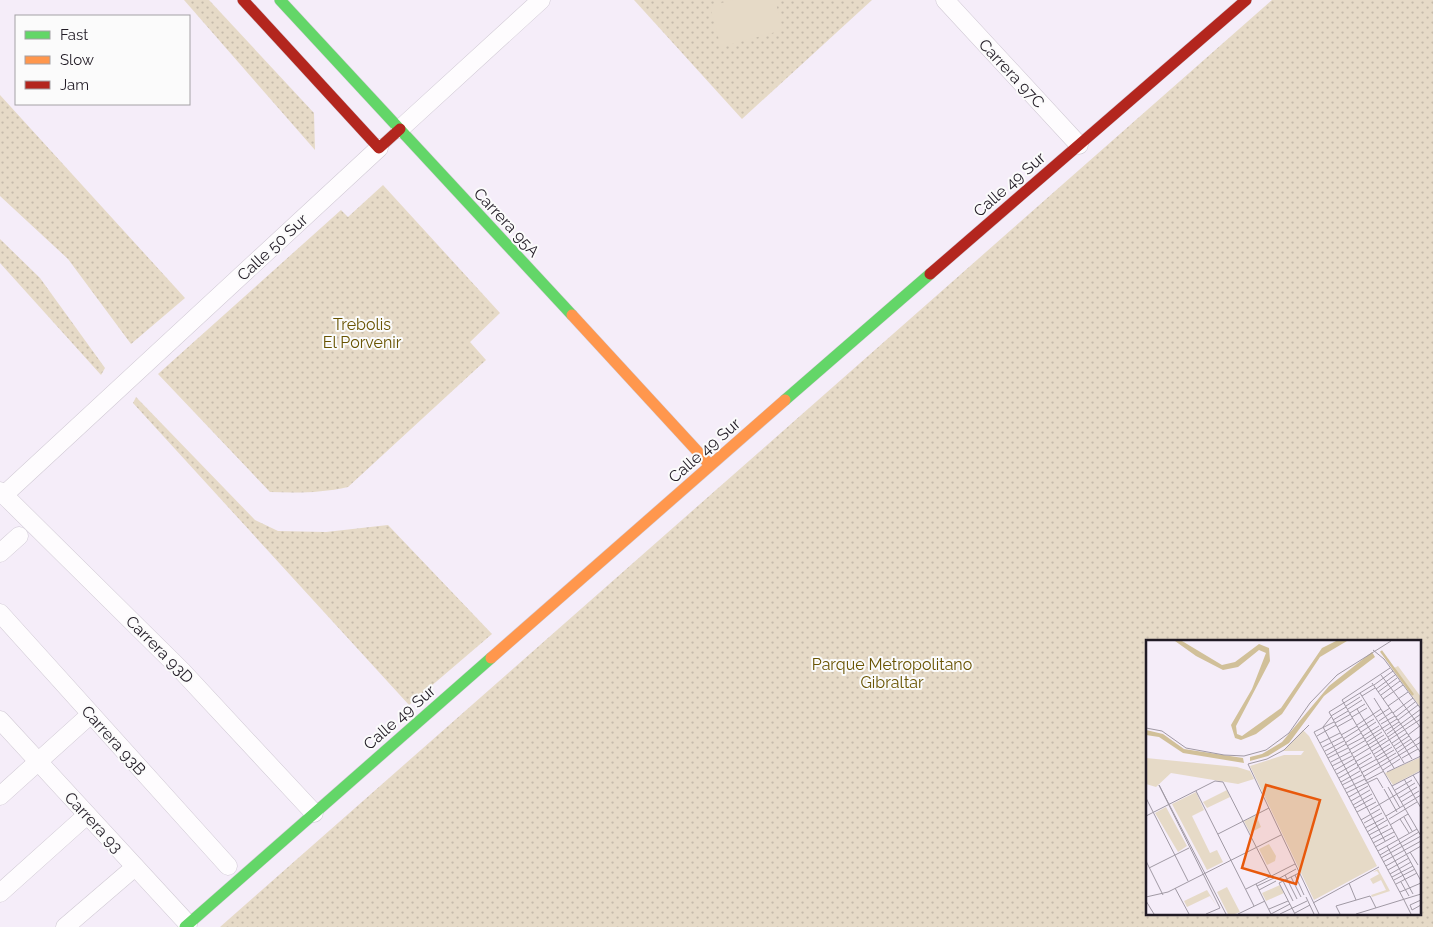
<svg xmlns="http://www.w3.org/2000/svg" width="1433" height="927" font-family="Raleway,sans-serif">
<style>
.green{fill:url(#green-dots);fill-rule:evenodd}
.pitch{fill:#e6dac7}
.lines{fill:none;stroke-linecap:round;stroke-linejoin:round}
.street-casing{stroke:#d0c9d4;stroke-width:19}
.fast-casing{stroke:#d0c9d4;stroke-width:12}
.slow-casing{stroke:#d0c9d4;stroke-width:12}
.jam-casing{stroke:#d0c9d4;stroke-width:12}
.street{stroke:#fefcfe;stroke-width:18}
.fast{stroke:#63d668;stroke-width:11}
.slow{stroke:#ff974d;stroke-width:11}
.jam{stroke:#b3261e;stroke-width:11}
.labels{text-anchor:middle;stroke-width:4;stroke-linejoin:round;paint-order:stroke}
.street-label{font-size:16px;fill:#211b25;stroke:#fbfbfb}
.park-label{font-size:16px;fill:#685302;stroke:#fbfbfb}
.inset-river{fill:none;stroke:#d1c099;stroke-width:2.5}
.inset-road{fill:none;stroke:#a099a4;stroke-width:1}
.view{fill:#e8590c;fill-opacity:0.15;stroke:#e8590c;stroke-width:2.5}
.inset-edge{fill:none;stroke:#211b25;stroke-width:2.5}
</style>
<defs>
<pattern id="green-dots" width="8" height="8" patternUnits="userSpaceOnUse" patternTransform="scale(1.25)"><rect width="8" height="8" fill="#e6dac7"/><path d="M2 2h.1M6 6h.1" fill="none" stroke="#c5baab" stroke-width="1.8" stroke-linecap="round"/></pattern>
</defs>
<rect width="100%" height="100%" fill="#f5edf9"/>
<g class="green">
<path d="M184,0H209L314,113L315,150Z"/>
<path d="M634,0H872L742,119Z"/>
<path d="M1272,0H1433V927H220ZM1147,641H1419V913H1147Z"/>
<path d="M0,95L185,298L131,344L68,259L0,196Z"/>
<path d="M383,185L500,313L470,342L486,360L348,487C322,493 297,493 270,492L158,374L341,210L348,217Z"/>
<path d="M0,239L40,278L105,368L101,375L0,263Z"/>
<path d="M136,397L255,520L278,531L326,532L388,525L492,634L409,705L133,403Z"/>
</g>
<path class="pitch" d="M733,0H775L783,30L721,47L710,6Z"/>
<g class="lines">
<g class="street-casing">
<g id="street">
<path d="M945,0L1079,145"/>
<path d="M400,129L541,0"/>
<path d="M0,491L182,671L314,813"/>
<path d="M4,495L379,148"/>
<path d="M0,553L19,536"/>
<path d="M0,613L228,866"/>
<path d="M0,720L188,924"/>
<path d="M0,796L91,714"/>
<path d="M0,893L87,815"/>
<path d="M65,927L135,867"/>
</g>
</g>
<g class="fast-casing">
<g id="fast">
<path d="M280,0L572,315"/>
<path d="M785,400L930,274"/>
<path d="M185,927L491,658"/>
</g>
</g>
<g class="slow-casing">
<g id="slow">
<path d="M572,315L710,465"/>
<path d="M491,658L785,400"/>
</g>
</g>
<g class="jam-casing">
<g id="jam">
<path d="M243,0L379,148L400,129"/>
<path d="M930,274L1246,0"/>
</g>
</g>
<use href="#street" class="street"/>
<use href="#fast" class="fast"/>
<use href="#slow" class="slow"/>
<use href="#jam" class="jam"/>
</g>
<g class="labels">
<g class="street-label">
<text transform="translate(1012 73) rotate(47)" y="6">Carrera 97C</text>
<text transform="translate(1009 184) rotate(-41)" y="6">Calle 49 Sur</text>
<text transform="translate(507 222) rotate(47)" y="6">Carrera 95A</text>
<text transform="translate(272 247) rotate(-43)" y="6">Calle 50 Sur</text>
<text transform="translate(704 450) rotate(-41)" y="6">Calle 49 Sur</text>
<text transform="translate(160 649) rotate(45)" y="6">Carrera 93D</text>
<text transform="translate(399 717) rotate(-41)" y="6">Calle 49 Sur</text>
<text transform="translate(114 740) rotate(48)" y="6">Carrera 93B</text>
<text transform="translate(94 822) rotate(47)" y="6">Carrera 93</text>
</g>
<g class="park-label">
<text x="362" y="330">Trebolis<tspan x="362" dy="18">El Porvenir</tspan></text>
<text x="892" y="670">Parque Metropolitano<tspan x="892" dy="18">Gibraltar</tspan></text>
</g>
</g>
<g transform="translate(1146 640)">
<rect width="275" height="275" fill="#f5edf9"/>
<path d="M252,26L275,57V68L246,29ZM157,90L163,96L231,226L168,260L104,126L138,115H155L158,111H137ZM275,117V130L247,145L239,133ZM0,118L91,127L104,131L108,139L92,144L25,133L10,147L0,144ZM81,150L84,157L61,168L57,162ZM50,152L58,170L46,176L64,213L71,210L77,222L61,230L26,164ZM20,167L41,206L32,212L9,173ZM110,175L115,187L104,193L98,181ZM123,204L130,216L129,221L121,225L113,209ZM232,229L244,251L226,257L225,255L240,250L235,240L227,244L224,239L233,234L231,231L227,232ZM134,245L138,253L120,261L116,253ZM81,247L94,272L89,274H82L71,252ZM61,250L72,268L64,256L41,267L38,261Z" fill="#e6dac7"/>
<path d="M29,1H36L76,25L89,22L113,4L123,8L124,21L90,86L91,94L96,96L135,68L176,8L190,1H201L174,17L136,74L110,94L95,100L89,98L85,85L106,49L120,13L113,10L92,27L77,30L50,16ZM226,12L229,17L178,56L143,103L122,116L104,121V117L116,114L136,102L183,46ZM0,90L17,94L38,109L97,118L98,123L37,113L13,97L0,95Z" fill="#d1c099"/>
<path class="inset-river" d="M235,11L267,55"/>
<path class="inset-road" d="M227,10L238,19L275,69M235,35L275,88M226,43L275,113M227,45L183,72L275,241M228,45L247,31M230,49L249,35M232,52L251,38M214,53L258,123M235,55L254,41M216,56L229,48M228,58L266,119M237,59L257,45M200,66L214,57M242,66L262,52M202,69L216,60M211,69L248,128M204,73L219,64M247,73L267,58M185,76L200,67M185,77L177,87L239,201M206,77L221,68M230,77L244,68M250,77L269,62M187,80L202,71M252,80L272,65M233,81L246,72M188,82L168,92L258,260M189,83L205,74M235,84L249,76M163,85L138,110L121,119L102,124L173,274M211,85L235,69M191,87L207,78M0,88L16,91L40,108L78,115L98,116L120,110L143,93L164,63L191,35L245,1M213,88L228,79M239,91L253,82M215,92L230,82M241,94L275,69M195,95L211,86M262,95L275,85M171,96L190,85M217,96L233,86M242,97L275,74M197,99L213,89M219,99L251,79M221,102L236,92M174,103L194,93M199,103L215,93M246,103L261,93M222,105L238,95M201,106L218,97M248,106L263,96M177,107L196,97M250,109L265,99M203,110L220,100M179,111L198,101M226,111L275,79M252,112L275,96M205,114L222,104M228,114L244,104M181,115L200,104M230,117L246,107M182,118L202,108M207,118L240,98M256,118L272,109M231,120L248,110M185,122L204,112M209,122L225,113M233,123L250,113M186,126L206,116M211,126L226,117M213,129L231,119M189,130L208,119M237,130L254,119M241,132L275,116M215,133L233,123M191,134L210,123M267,135L275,148M217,137L275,102M193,138L212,127M258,139L275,168M219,141L238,131M195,142L214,131M196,145L216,135M246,146L275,131M242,147L254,168M199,149L219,139M238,149L251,172M249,150L266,140M50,151L108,266M200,153L231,138L237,148M251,154L269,143M203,157L222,146M0,158L42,241M253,158L271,147M205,161L224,150M255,162L273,151M207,165L226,154M209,168L227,158M224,170L251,154M211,172L230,162M0,176L69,141L77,142L125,236M240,176L275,155M258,177L266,191M243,179L271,162M254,179L263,193M215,180L234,169M218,183L236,173M244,185L262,174M219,188L238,178M221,192L241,180M72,194L123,168M223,195L242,185M225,199L246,188M227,203L248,192M241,206L267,254M229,207L249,196M232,211L271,189M264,212L272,225M234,215L273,192M235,218L275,196L196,60L244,28M0,221L17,255M237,222L275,201M240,226L275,206M3,228L43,208M242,230L263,218M244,234L265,222M139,235L151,259M149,235L158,255M145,237L155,257M246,237L267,226M132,239L150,229M248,240L269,229M137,241L147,261M255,242L263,256M203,243L210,260M110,244L125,274L144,264M250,244L271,233M111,246L128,238M29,248L43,274M100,249L149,224M113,250L130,241M254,252L275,243M0,257L22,252L135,195M160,257L168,274M258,260L265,274M275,260L264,265L266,270L275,265M0,261L8,274M167,263L233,227M74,268L13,145L80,274M123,269L142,261M149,273L164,265M60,274L74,268M92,274L119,261M134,274L161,261M149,274L133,243L153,233M194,274L190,266L224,256L230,268M210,274L275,254"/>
<path class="view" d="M120,145L174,160L150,244L96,228Z"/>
<rect width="275" height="275" class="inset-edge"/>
</g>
<rect x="15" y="15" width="175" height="90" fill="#fbfbfb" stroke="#a4a1a5"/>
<rect x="25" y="31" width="25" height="8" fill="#63d668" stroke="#a4a1a5"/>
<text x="60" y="40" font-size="15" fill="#211b25">Fast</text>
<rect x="25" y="56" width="25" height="8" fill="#ff974d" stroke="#a4a1a5"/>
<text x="60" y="65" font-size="15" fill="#211b25">Slow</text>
<rect x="25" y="81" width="25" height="8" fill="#b3261e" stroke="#a4a1a5"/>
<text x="60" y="90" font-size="15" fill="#211b25">Jam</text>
</svg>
